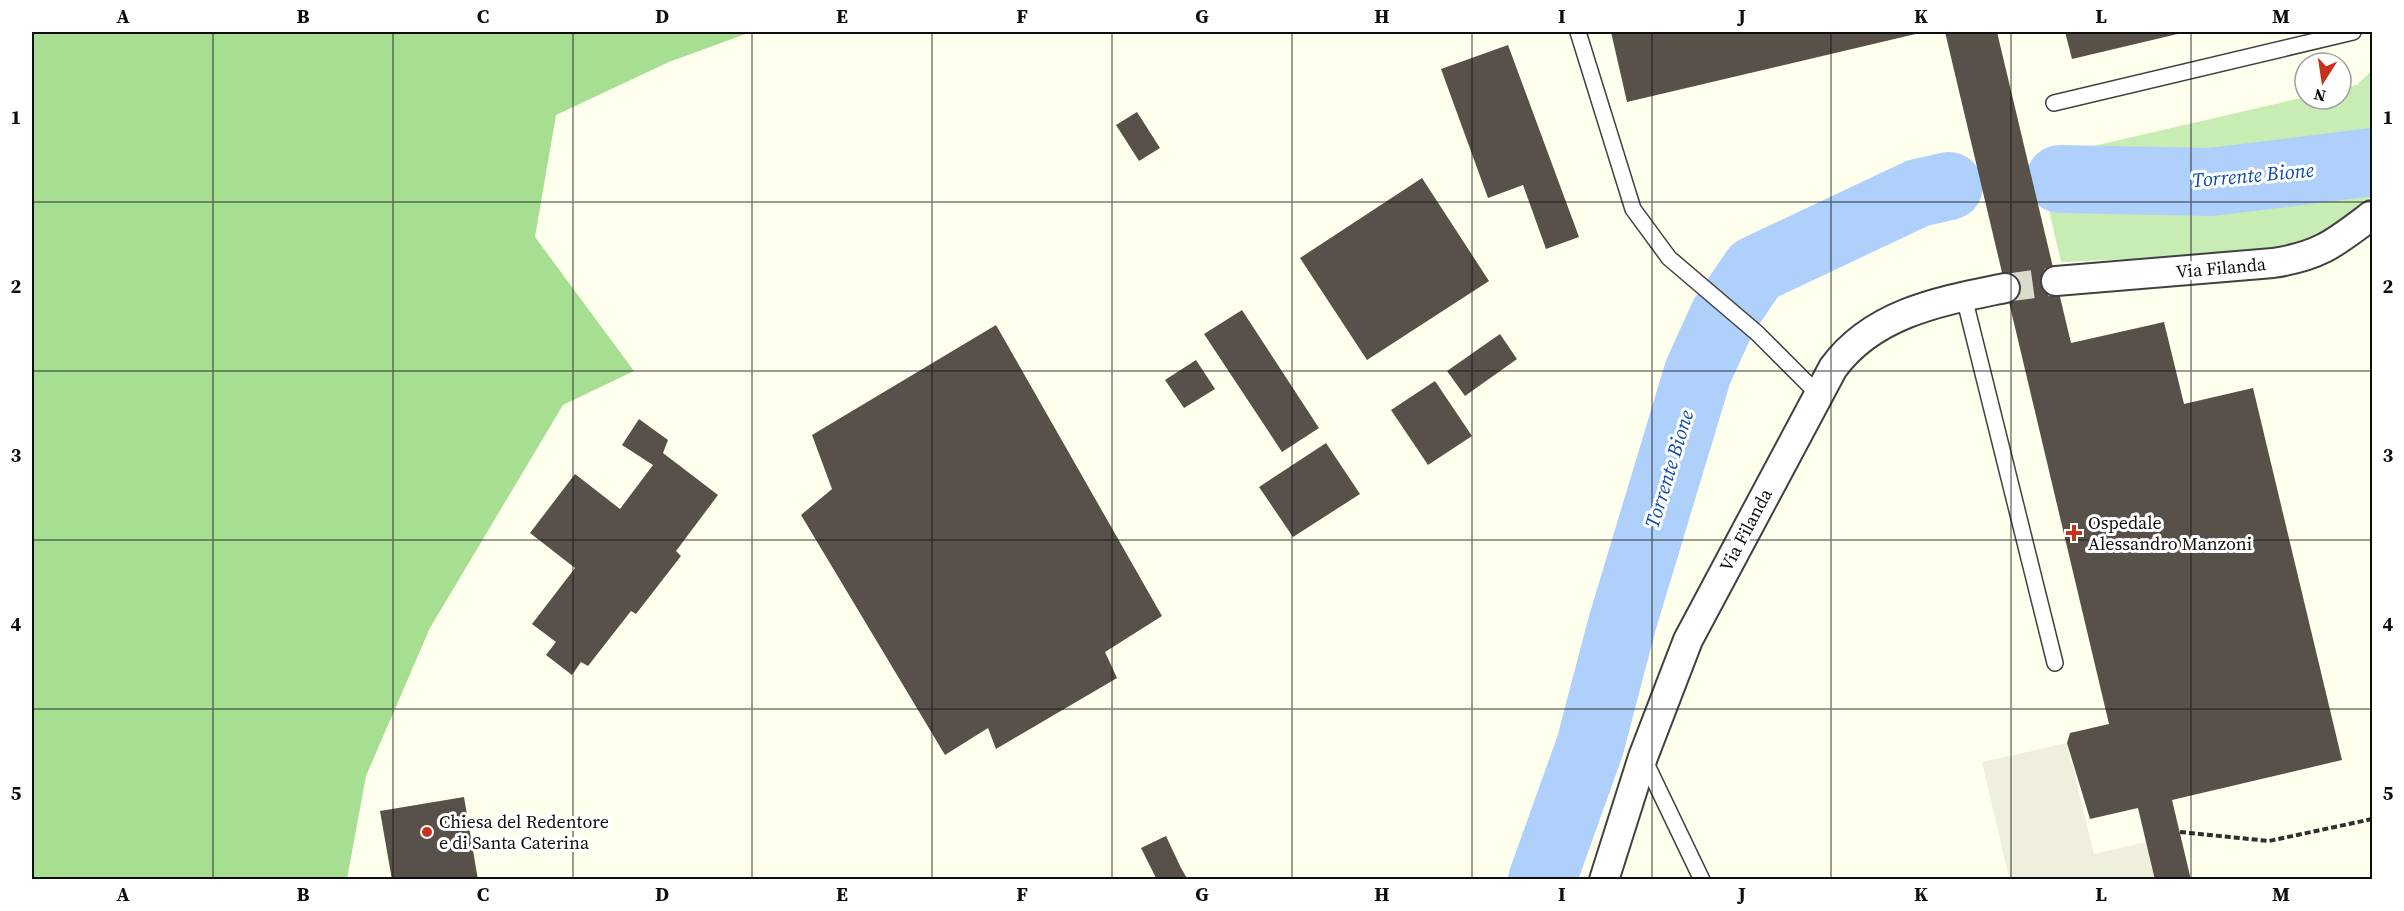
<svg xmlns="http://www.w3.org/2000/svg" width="2404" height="911" font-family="'Source Serif 4',serif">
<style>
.green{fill:#c7edb4}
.forest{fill:#a7df92}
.plaza{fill:#f0eedc}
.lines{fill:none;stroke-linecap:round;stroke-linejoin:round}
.river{stroke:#aed0fb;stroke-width:68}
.building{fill:#575149}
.street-tunnel{stroke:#dbdbcc;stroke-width:28;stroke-dasharray:28 14;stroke-linecap:butt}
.lane-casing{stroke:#414141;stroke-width:18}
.street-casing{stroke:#414141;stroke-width:32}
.path{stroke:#303030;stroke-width:4;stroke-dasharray:6 3;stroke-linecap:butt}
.lane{stroke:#fff;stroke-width:15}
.street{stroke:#fff;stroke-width:28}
.grid{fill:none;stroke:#0e0e0e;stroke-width:1.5;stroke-opacity:0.55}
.poi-dot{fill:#c9321a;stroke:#fff;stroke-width:2}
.labels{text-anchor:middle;stroke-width:6;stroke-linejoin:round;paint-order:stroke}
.street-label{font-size:18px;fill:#0e0e0e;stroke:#fff}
.poi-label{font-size:18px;fill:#0e0e0e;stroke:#fff;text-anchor:start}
.water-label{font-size:20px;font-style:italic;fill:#0c49aa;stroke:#fff}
.neatline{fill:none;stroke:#0e0e0e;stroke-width:2}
.grid-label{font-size:20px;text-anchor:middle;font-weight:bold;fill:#0e0e0e}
</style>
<rect width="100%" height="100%" fill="#ffe"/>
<path class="green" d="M2372,70V196L2293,252L2061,262L2037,159L2305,97V99H2341V88L2357,85Z"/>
<path class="forest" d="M32,32H751L669,62L556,115L535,237L634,371L563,405L430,628L366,776L347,879H32Z"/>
<path class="plaza" d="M2067,743L2094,854L2146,842L2138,808L2172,800L2191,879H2007L2009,878L1982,762Z"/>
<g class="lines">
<g class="river">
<path d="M2060,179L2211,182L2372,162"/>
<path d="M1542,880L1590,746L1622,624L1698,372L1723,317L1755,270L1918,193L1949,186"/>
</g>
</g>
<g class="building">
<path d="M1611,32H1924L1627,102Z"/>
<path d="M1945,32H1997L2071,343L2164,322L2184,404L2253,388L2342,760L2172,800L2191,880H2155L2138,808L2090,819L2067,743L2070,733L2109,724Z"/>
<path d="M2065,32H2186L2072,59Z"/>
<path d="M1508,45L1579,237L1546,249L1523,185L1488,198L1441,69Z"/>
<path d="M1137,112L1160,148L1139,161L1116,125Z"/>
<path d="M1422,178L1489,281L1367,360L1300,258Z"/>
<path d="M1242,310L1319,428L1282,452L1204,334Z"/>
<path d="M996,325L1162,616L1105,652L1117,678L996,749L988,728L945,755L801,515L832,489L812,435Z"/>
<path d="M1500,334L1517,359L1465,396L1447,371Z"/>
<path d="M1196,360L1215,389L1184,408L1165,380Z"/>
<path d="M1435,381L1472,436L1428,465L1391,410Z"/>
<path d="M639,419L668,440L663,453L718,495L676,551L681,556L636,614L631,611L588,666L581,662L572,675L546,655L556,642L532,624L575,568L530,533L575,474L620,509L653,465L622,445Z"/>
<path d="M1326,443L1360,494L1293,537L1259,487Z"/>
<path d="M464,797L478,880H392L380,811Z"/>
<path d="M1166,836L1181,868L1188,880H1157L1141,848Z"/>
</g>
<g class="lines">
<path class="street-tunnel" d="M2005,288L2056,281"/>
<g class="lane-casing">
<g id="lane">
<path d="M1578,32L1633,209L1669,258L1757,333L1818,394"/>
<path d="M2054,103L2353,32"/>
<path d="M1964,297L2055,663"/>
<path d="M1644,759L1702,880"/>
</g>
</g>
<g class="street-casing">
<g id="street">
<path d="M2056,281L2273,263C2320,256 2335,243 2372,215"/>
<path d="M1604,880L1643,757L1688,640L1833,368C1874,312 1942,301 2005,288"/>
</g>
</g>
<path class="path" d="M2180,832L2269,841L2372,819"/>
<use href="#lane" class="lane"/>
<use href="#street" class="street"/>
</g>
<path class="grid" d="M213,32V880M393,32V880M573,32V880M752,32V880M932,32V880M1112,32V880M1292,32V880M1472,32V880M1652,32V880M1831,32V880M2011,32V880M2191,32V880M32,202H2372M32,371H2372M32,540H2372M32,709H2372"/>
<g class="poi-dot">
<path d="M2071 524h6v6h6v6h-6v6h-6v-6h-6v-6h6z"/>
<circle cx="427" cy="832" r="6"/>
</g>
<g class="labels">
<g class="street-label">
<text transform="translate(2221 268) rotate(-5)" y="6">Via Filanda</text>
<text transform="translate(1746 530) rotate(-62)" y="6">Via Filanda</text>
</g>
<g class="poi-label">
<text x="2088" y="529">Ospedale<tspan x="2088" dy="21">Alessandro Manzoni</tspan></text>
<text x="439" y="828">Chiesa del Redentore<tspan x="439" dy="21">e di Santa Caterina</tspan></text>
</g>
<g class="water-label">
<text transform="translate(2253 175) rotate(-5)" y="7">Torrente Bione</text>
<text transform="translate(1669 469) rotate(-73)" y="7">Torrente Bione</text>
</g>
</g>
<rect width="2404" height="911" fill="none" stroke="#ffffff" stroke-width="66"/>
<g transform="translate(2323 81) rotate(192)"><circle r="28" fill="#ffffff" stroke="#9f9f9f" stroke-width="1.5"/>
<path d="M0-4.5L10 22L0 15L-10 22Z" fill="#c9321a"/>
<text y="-9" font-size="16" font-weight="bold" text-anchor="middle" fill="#0e0e0e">N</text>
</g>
<rect x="33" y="33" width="2338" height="845" class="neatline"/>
<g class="grid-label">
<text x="123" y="23">A</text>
<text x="303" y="23">B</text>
<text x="483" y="23">C</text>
<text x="662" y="23">D</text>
<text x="842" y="23">E</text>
<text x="1022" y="23">F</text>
<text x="1202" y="23">G</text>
<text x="1382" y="23">H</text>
<text x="1562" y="23">I</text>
<text x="1742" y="23">J</text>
<text x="1921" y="23">K</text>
<text x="2101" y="23">L</text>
<text x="2281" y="23">M</text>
<text x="16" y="124">1</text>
<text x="2388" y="124">1</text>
<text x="16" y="293">2</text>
<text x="2388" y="293">2</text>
<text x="16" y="462">3</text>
<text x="2388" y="462">3</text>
<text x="16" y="631">4</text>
<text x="2388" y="631">4</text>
<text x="16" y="800">5</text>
<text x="2388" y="800">5</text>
<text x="123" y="901">A</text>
<text x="303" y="901">B</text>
<text x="483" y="901">C</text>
<text x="662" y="901">D</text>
<text x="842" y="901">E</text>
<text x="1022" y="901">F</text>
<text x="1202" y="901">G</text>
<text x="1382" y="901">H</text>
<text x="1562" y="901">I</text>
<text x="1742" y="901">J</text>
<text x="1921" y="901">K</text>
<text x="2101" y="901">L</text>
<text x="2281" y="901">M</text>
</g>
</svg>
